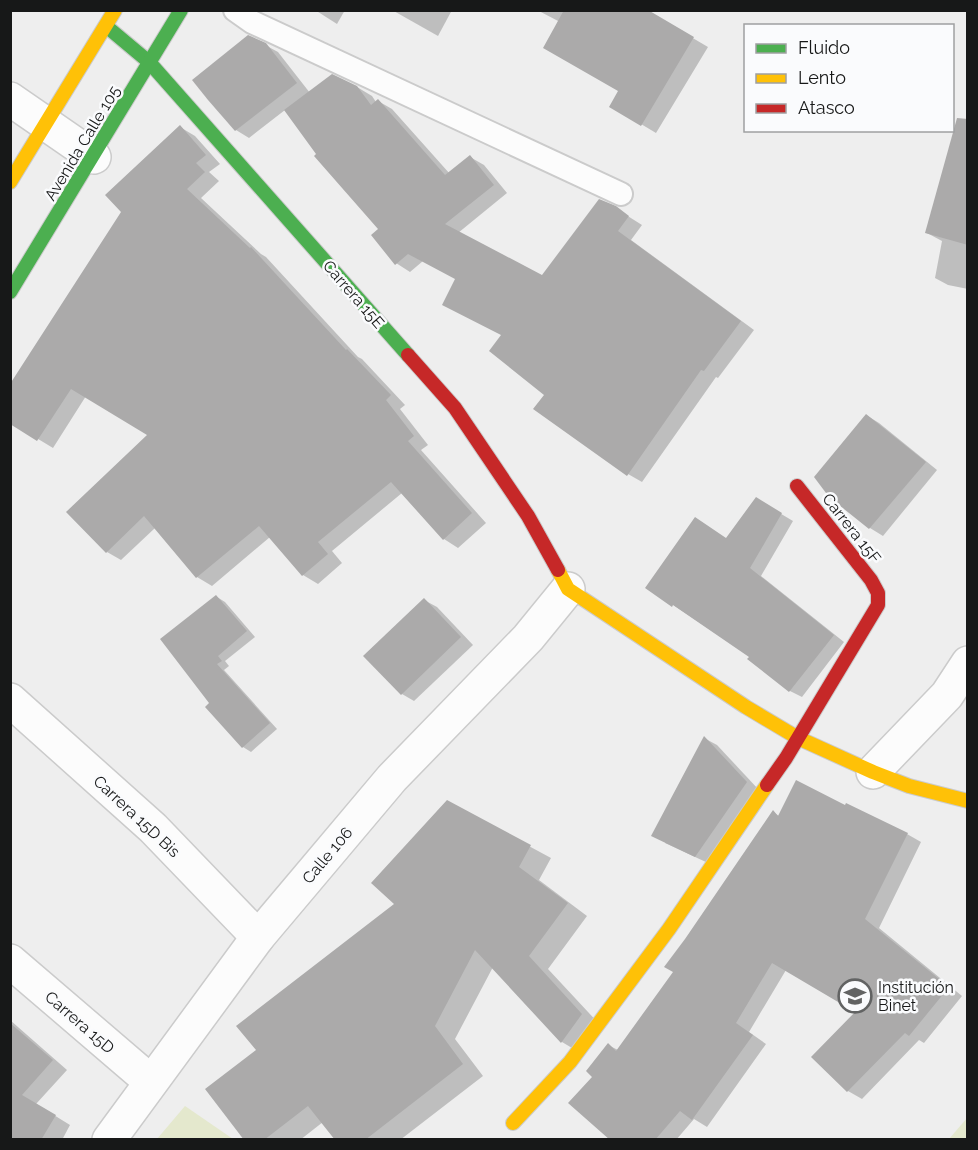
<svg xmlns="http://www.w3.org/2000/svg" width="978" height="1150" font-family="Raleway,sans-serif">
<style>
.green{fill:#e4e8cd}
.shadow{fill:#0003}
.building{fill:#abaaaa}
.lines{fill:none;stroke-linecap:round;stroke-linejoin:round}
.lane-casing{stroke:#cbcbcb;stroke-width:26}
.street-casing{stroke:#cbcbcb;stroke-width:36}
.fast-casing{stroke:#cbcbcb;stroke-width:16}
.slow-casing{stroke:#cbcbcb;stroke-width:16}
.jam-casing{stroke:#cbcbcb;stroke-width:16}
.lane{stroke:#fcfcfc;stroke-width:22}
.street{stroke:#fcfcfc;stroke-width:33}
.fast{stroke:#4caf50;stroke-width:14}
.slow{stroke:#ffc107;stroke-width:14}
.jam{stroke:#c62828;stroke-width:14}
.labels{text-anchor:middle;stroke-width:5;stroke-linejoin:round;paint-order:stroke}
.street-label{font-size:16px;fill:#171818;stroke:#fafbfd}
.poi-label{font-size:16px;fill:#171818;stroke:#fafbfd;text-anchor:start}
</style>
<rect width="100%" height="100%" fill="#eee"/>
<g class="green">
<path d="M185,1106L233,1139H157Z"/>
<path d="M967,1118V1139H949Z"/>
</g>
<g class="shadow">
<path d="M315,10H345L337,24Z"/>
<path d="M392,10H452L438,36Z"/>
<path d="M537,10H645L708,47L656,133L611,106L620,91L560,22Z"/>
<path d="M265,45L278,52L310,93L357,87L372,96L376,102L378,101L392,109L450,174L470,157L484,165L507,193L458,233L543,277L615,208L642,225L631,240L754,330L718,378L716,377L642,482L628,474L546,395L507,340L457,279L423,261L410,272L396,263L381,229L318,154L285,110L249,138L236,130L209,99Z"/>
<path d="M180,127L195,136L220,164L209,172L219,181L201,198L261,254L266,257L358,357L362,359L405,405L400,409L428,445L421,450L486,523L458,548L444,539L402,493L332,551L342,563L318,584L303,575L270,537L212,586L197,577L155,528L121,560L107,552L149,434L86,396L53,448L10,422Z"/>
<path d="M968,164V289L948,285L935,278L942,241L927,233Z"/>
<path d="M866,415L879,423L937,470L883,536L870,528L830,496Z"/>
<path d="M756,499L793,521L761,576L844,642L802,697L790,691L751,657L648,588L727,539Z"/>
<path d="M217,597L225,602L255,637L225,661L229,666L224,670L277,729L251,752L243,747L211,703Z"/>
<path d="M424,600L437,607L473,645L414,701L402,694Z"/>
<path d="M704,738L717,745L759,790L708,863L665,843Z"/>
<path d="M447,802L551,858L539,880L587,916L548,969L602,1027L582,1054L562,1042L493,967L455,1039L483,1076L400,1140H336L323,1122L300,1140H246L258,1050L396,904Z"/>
<path d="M846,807L907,834L921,842L879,928L962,996L924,1043L919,1040L862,1099L848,1091L813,1057L857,1012L786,970L749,1032L766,1044L707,1127L694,1119L676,1140H612L594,1077L608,1045L618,1050L675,971L773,812L779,816Z"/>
<path d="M10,1020L67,1070L36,1104L70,1125L62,1140H10Z"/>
</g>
<g class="building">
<path d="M564,10H648L694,37L641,126L609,107L618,91L543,48Z"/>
<path d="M248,35L266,43L297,83L235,131L208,100L192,80Z"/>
<path d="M332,74L357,86L371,105L378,99L445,175L470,155L494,185L445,224L542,275L599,199L616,206L629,216L618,231L741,321L704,371L701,370L627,476L533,409L544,395L489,351L501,335L442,305L455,279L408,254L395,265L371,235L378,229L314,156L316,154L284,110Z"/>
<path d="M957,118L968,119V245L925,233Z"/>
<path d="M180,125L206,155L196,163L205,172L187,189L250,248L251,247L346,350L347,349L391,395L386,400L414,436L408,441L472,513L443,540L391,482L318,542L328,554L302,576L259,526L196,578L144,516L106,553L66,512L147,435L71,389L37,441L10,424V384L121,212L105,195Z"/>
<path d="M866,414L926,462L869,529L829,497L814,477Z"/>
<path d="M756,497L782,513L750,568L834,635L789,692L747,659L749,657L673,605L672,607L645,588L695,517L726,538Z"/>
<path d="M216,595L247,631L218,656L222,661L217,664L270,723L242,748L205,707L209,703L160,639Z"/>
<path d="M424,598L461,637L401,695L363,656Z"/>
<path d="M704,736L747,782L695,857L651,836Z"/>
<path d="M796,780L845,805L846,803L908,833L865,919L949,987L909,1036L905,1033L847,1092L811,1057L855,1012L772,963L736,1023L753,1035L692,1120L680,1111L655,1140H610L568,1103L592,1077L586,1071L608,1043L616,1051L673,972L664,967L685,939L773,810L778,816Z"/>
<path d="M447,800L531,845L519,867L568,903L529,956L582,1014L561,1043L475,950L435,1026L463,1064L365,1140H335L308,1106L264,1140H244L205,1089L256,1050L236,1026L394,904L371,883Z"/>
<path d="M10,1023L53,1060L22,1095L56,1115L41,1140H10Z"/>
</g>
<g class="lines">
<g class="lane-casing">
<path id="lane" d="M235,10L252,22L621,194"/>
</g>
<g class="street-casing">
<g id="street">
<path d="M10,99L94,157"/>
<path d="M10,700L153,828L258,937"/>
<path d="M873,772L947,695L968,663"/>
<path d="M10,961L150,1081"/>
<path d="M109,1140L258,937L392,778L528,638L568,589"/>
</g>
</g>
<g class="fast-casing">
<g id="fast">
<path d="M106,26L149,62L408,355"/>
<path d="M10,292L181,10"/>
</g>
</g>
<g class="slow-casing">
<g id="slow">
<path d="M10,182L115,10"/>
<path d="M558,570L568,589L746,707L798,738L873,772L909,786L968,801"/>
<path d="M513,1123L570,1062L669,929L767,785"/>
</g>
</g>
<g class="jam-casing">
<g id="jam">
<path d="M408,355L455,408L528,516L558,570"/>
<path d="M767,785L786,758L878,605V593L871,580L797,486"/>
</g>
</g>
<use href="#lane" class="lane"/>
<use href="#street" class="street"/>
<use href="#fast" class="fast"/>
<use href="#slow" class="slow"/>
<use href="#jam" class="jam"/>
</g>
<defs>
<g id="school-ring" transform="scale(1.725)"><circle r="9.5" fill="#fafbfd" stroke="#626363" stroke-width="1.5"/><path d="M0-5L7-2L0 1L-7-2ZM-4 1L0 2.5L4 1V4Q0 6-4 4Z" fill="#626363"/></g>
</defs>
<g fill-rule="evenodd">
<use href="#school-ring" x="855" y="996"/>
</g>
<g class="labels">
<g class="street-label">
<text transform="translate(82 143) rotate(-59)" y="6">Avenida Calle 105</text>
<text transform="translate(354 294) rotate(49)" y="6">Carrera 15E</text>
<text transform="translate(852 528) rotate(52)" y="6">Carrera 15F</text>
<text transform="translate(137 816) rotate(43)" y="6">Carrera 15D Bis</text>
<text transform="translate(327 855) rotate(-50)" y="6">Calle 106</text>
<text transform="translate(80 1022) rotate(41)" y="6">Carrera 15D</text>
</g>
<g class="poi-label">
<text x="878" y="993">Institución<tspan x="878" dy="18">Binet</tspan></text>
</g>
</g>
<rect width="978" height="1150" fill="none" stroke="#171818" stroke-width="24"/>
<rect x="744" y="24" width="210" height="108" fill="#fafbfd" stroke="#9fa0a1" stroke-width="1.5"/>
<rect x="756" y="44" width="30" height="9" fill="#4caf50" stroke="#9fa0a1" stroke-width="1.5"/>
<text x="798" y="54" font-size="18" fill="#171818">Fluido</text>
<rect x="756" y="74" width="30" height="9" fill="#ffc107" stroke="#9fa0a1" stroke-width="1.5"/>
<text x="798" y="84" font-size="18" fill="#171818">Lento</text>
<rect x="756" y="104" width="30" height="9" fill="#c62828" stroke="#9fa0a1" stroke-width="1.5"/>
<text x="798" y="114" font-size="18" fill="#171818">Atasco</text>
</svg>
